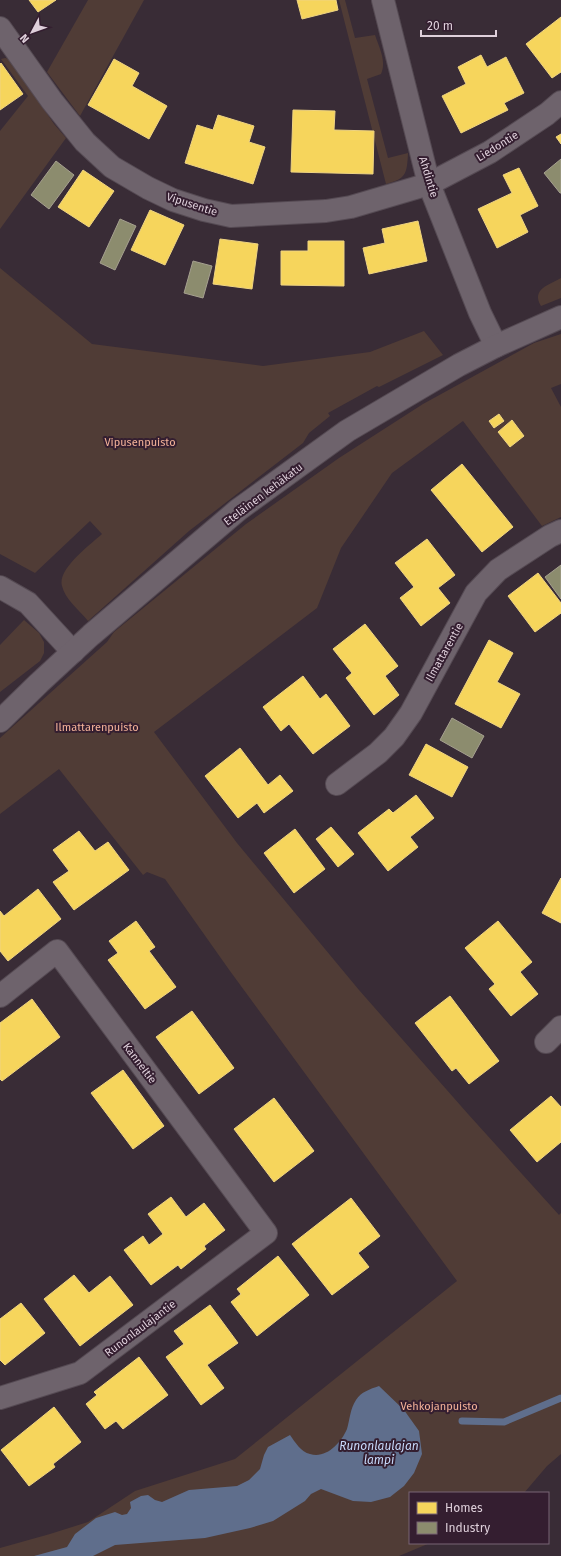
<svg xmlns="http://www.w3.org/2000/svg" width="561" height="1556" font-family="'Fira Sans',sans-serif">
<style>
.green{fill:#503c36}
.water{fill:#5f6e8c}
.homes{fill:#f6d55c;stroke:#efd482}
.industry{fill:#8c8c6e;stroke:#a5a08f}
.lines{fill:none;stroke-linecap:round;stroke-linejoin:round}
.stream{stroke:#5f6e8c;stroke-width:7}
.minor-casing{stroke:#554a53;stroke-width:24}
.tertiary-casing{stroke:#554a53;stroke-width:24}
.minor{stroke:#6e636c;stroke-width:22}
.tertiary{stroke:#6e636c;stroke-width:22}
.labels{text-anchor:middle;stroke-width:4;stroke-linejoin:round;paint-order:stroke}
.street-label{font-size:11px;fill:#dfd0db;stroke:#341e30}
.park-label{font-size:11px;fill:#f5b399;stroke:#341e30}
.water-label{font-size:12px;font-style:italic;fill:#c7d9fb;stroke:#341e30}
</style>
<rect width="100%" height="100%" fill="#392c36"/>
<g class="green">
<path d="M88,0H144L80,116L47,72Z"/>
<path d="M339,0H345L355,38L375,35C379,47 387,62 381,74L367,79L388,158L408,153C407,174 406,179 386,184Z"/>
<path d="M5,58L10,59L54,124L66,138L0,229V131L28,96L1,59Z"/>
<path d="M0,268L92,344L263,366L370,352L424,331L443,355L379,387L377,386L328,413L330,416L309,433L303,443L189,531L88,621C79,610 65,599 62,586C57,569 91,544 102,534L90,521L35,573L0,554Z"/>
<path d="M561,278V298L541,306C531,289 549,285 561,278Z"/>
<path d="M561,334V384L551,388L561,407V517L542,526L463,421L392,473L341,548L317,608L154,732L237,843L359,990L468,1114L559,1215L561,1213V1454L547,1466L524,1493H410V1543H430L399,1556H0V1548L50,1534L88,1522L135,1491L235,1459L457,1281L230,971L165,879L147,872L143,875L59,769L0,814V738L107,642L114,632L246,524L339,458L423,404L534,343Z"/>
<path d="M24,620L39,633L44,642V653L40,661L0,692V645Z"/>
</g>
<path class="water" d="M379,1386L404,1410L419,1431L422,1454L414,1473L404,1486L390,1497L371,1502L353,1501L321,1489L311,1494L305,1501L273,1521L250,1528L205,1538L115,1545L93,1556H34L67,1547L75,1534L96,1518L115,1512L122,1515L127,1514L131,1508L130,1502L141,1496L148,1495L155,1500L162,1502L189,1490L237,1486L249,1480L260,1469L264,1455L268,1447L290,1435C295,1442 301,1452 310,1454C326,1459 341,1443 347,1429C350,1419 350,1409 356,1400C361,1392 370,1389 379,1386Z"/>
<g class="homes">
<path d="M29,0H56L38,12Z"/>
<path d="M297,0H336L338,10L302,19Z"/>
<path d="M561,17V72L552,78L526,44Z"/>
<path d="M481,55L487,67L506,57L524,93L504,103L508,110L461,133L442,96L466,84L458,67Z"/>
<path d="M114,59L139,73L132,86L167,106L149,139L88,105Z"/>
<path d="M1,63L23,94L0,110V64Z"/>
<path d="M293,110L335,111L334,130L374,131L373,174L291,172Z"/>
<path d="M218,115L254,126L249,142L265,147L253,184L185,163L197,125L213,130Z"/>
<path d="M561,134V144L556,137Z"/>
<path d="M519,168L538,206L520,215L528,232L497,248L478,209L512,193L503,175Z"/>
<path d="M83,170L114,191L89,227L58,207Z"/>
<path d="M150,210L184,225L165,265L131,250Z"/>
<path d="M418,221L427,261L369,274L363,248L385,243L382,229Z"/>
<path d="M220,239L258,244L252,289L213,284Z"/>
<path d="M308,241H344V286L281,285V251H308Z"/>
<path d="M499,414L504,421L494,428L489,421Z"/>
<path d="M512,420L524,436L510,447L498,432Z"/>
<path d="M462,464L513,527L482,552L431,490Z"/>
<path d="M427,539L455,575L438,588L450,603L421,626L400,598L414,587L395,563Z"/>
<path d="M538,573L561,603V613L535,632L508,596Z"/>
<path d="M365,624L398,666L385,676L399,695L374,715L346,678L352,673L333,649Z"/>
<path d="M489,640L513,653L497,682L520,694L501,728L455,704Z"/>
<path d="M303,676L320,699L326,694L350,726L313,754L289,724L281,731L263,707Z"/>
<path d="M426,744L468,767L452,797L409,775Z"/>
<path d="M240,748L268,785L280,775L293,791L264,813L257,803L238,818L205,776Z"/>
<path d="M416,795L434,818L410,837L418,847L388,871L358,833L389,809L393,813Z"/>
<path d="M331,827L354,854L338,867L316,839Z"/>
<path d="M295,829L325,869L294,893L264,853Z"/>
<path d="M79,831L95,851L108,842L129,870L74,910L53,882L69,871L53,850Z"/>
<path d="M561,878V923L542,913Z"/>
<path d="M38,889L61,919L8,961L0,951V911L4,916Z"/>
<path d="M136,921L155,947L149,951L176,987L145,1009L108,960L118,953L109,941Z"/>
<path d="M498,921L532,962L520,972L538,994L511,1016L489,989L495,984L465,948Z"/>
<path d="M450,996L499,1061L469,1084L456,1068L452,1071L415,1023Z"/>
<path d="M32,999L60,1037L2,1081L0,1079V1023Z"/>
<path d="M192,1011L234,1068L199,1094L156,1037Z"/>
<path d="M123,1070L164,1126L133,1149L91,1093Z"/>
<path d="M551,1096L561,1107V1142L537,1162L510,1130Z"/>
<path d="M274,1098L314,1151L274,1182L234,1129Z"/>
<path d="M171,1197L186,1217L204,1203L225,1230L204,1246L206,1249L181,1269L178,1265L151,1285L124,1250L143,1236L149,1245L163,1234L148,1214Z"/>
<path d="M351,1198L380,1236L358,1253L369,1267L332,1295L292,1244Z"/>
<path d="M278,1256L309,1295L257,1336L231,1302L241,1294L237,1289Z"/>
<path d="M74,1275L89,1293L110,1276L133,1305L80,1346L44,1299Z"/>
<path d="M21,1303L45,1333L5,1365L0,1360V1319Z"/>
<path d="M210,1305L238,1343L207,1365L224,1388L201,1405L166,1357L184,1344L174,1331Z"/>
<path d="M139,1357L168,1395L123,1429L116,1421L105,1429L86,1404L97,1395L94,1392Z"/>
<path d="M54,1407L81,1442L53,1464L55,1467L29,1486L1,1450Z"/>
</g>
<g class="industry">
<path d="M561,159V193H560L544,173Z"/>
<path d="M56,161L74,175L49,209L31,195Z"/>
<path d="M120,219L136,226L115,270L100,263Z"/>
<path d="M193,261L212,266L203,298L184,293Z"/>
<path d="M561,565V599L545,577Z"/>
<path d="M452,718L484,736L472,758L440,740Z"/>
</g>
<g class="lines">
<path class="stream" d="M462,1421L504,1422L561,1398"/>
<g class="minor-casing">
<g id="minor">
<path d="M383,0L429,184L480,313L496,346"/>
<path d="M0,28L52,101L85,142L112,167L148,188L173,200L204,210L231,216L326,211L351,207L429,184L490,152L547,114L561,102"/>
<path d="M0,587L28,603L73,652"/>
<path d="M337,784L378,753L394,737L411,713L476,593L498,570L550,536L561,531"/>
<path d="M0,996L57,951L266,1233L80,1373L0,1398"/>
<path d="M546,1042L561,1027"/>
</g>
</g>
<g class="tertiary-casing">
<path id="tertiary" d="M0,721L39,683L91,635L238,510L347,431L459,365L496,346L561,317"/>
</g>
<use href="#minor" class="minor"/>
<use href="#tertiary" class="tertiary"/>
</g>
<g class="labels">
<g class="street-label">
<text transform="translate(497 146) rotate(-32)" y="4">Liedontie</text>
<text transform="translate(429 177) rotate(73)" y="4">Ahdintie</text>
<text transform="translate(192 204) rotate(18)" y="4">Vipusentie</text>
<text transform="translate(263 494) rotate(-37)" y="4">Eteläinen kehäkatu</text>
<text transform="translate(444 652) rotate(-61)" y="4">Ilmattarentie</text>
<text transform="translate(140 1063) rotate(53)" y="4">Kanneltie</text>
<text transform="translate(140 1328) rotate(-37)" y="4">Runonlaulajantie</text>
</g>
<g class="park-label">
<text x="140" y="446">Vipusenpuisto</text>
<text x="97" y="731">Ilmattarenpuisto</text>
<text x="439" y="1410">Vehkojanpuisto</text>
</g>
<g class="water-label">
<text x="379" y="1450">Runonlaulajan<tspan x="379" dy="14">lampi</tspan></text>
</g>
</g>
<rect x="409" y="1492" width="140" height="52" fill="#341e30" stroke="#786574"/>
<rect x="417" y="1502" width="20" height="12" fill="#f6d55c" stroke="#786574"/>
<text x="445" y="1512" font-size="12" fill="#dfd0db">Homes</text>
<rect x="417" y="1522" width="20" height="12" fill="#8c8c6e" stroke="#786574"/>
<text x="445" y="1532" font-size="12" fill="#dfd0db">Industry</text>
<g transform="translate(32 32) rotate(229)" stroke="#341e30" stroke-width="3" paint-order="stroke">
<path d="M0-3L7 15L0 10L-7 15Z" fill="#dfd0db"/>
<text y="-6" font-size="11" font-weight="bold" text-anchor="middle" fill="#dfd0db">N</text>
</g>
<path d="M421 30v6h75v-6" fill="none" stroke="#dfd0db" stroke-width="2"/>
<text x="427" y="30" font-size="12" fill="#dfd0db" stroke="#341e30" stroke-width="3" paint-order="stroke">20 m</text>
</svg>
